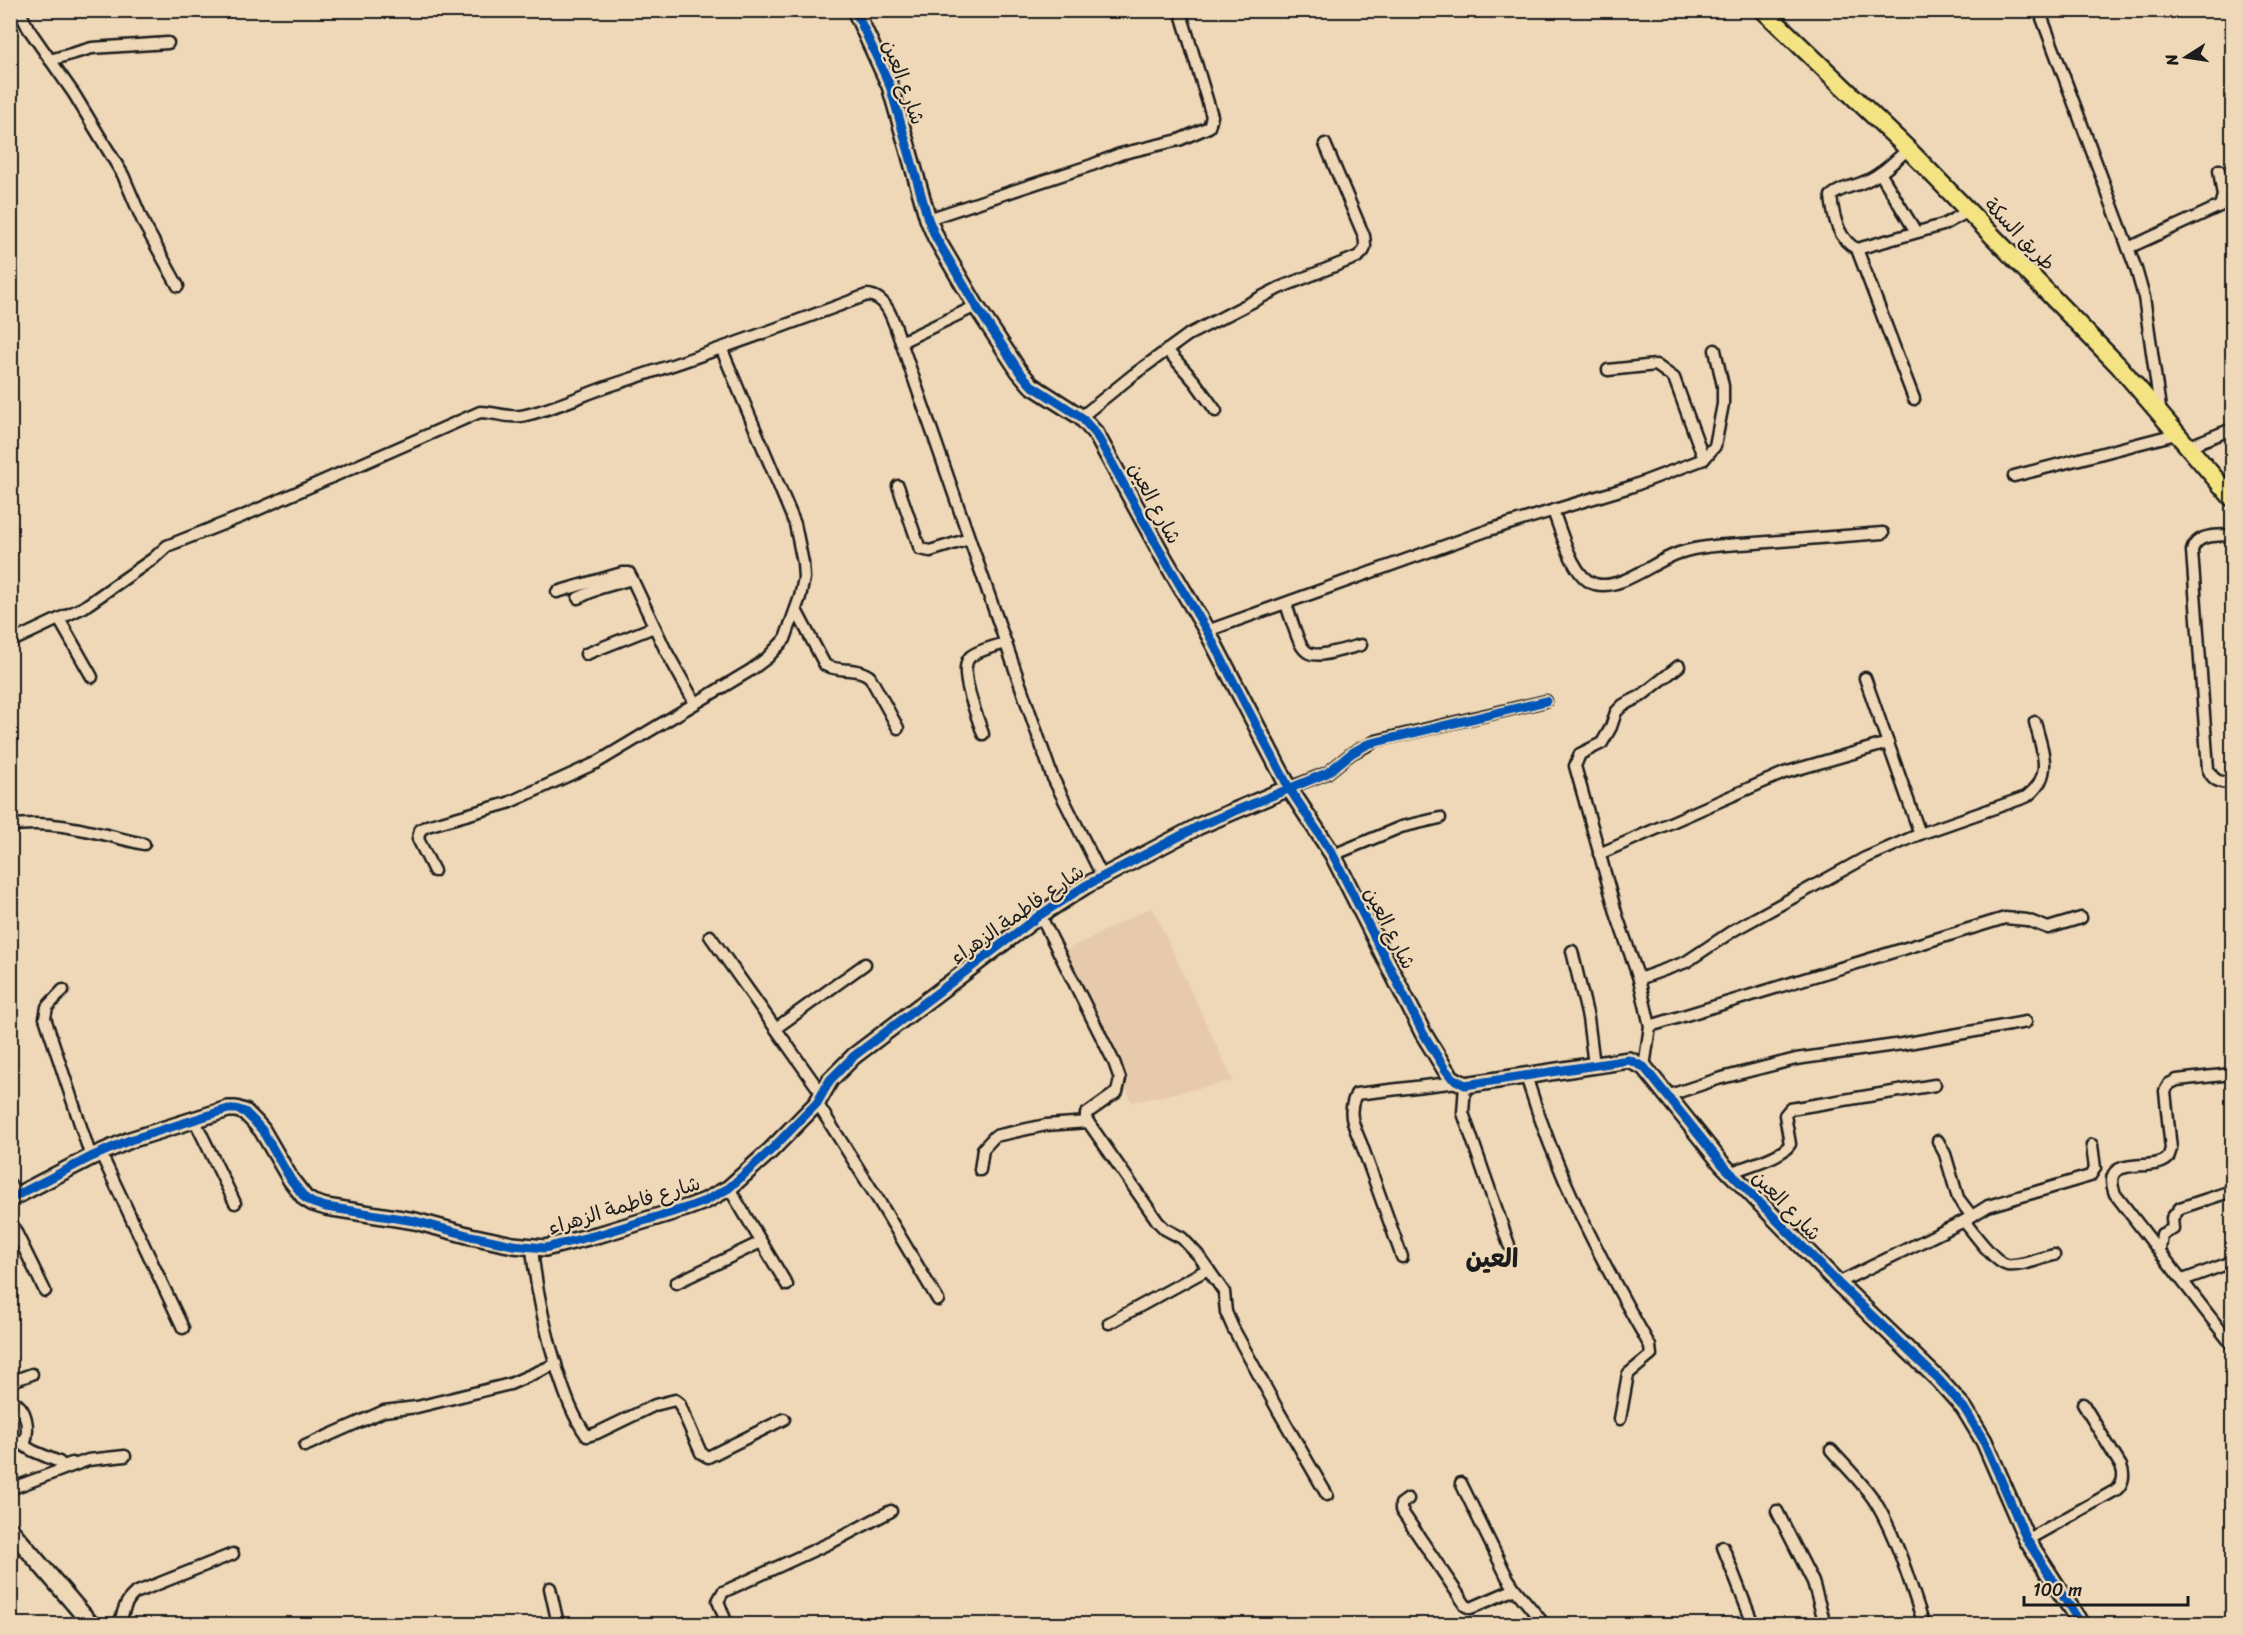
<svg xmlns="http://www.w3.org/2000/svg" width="2243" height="1635" font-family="Sriracha,'Playpen Sans Arabic',sans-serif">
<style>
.built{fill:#e7caab}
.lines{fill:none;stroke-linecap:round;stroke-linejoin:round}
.street-casing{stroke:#1c1c1c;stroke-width:15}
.secondary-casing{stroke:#1c1c1c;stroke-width:20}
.primary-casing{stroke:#1c1c1c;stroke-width:21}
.street{stroke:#eed8b7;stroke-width:10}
.secondary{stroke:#eed8b7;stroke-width:15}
.primary{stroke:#f4e382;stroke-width:16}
.cycleway-casing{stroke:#eed8b7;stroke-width:13}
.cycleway{stroke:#0057b8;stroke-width:9}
.labels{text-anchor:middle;stroke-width:4.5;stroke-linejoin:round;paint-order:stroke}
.street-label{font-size:20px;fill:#1c1c1c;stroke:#eed8b7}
.district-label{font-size:26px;font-weight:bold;fill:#1c1c1c;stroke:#eed8b7}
</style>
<rect width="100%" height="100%" fill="#eed8b7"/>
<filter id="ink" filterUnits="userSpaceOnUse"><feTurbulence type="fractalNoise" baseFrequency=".0167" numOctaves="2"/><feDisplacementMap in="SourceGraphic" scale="12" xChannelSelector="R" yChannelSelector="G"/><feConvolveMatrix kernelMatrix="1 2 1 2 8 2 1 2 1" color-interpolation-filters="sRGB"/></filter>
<g filter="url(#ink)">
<path class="built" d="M1152,907L1233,1081L1132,1102L1062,952Z"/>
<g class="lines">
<g class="street-casing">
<g id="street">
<path d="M19,10L28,28L74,94L123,175L144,224L178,286"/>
<path d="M2039,10L2136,269L2144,297L2161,415"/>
<path d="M50,60L92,48L168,43"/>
<path d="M1908,149C1895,161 1882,174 1866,181C1854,187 1841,187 1831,196C1833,216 1838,240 1857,249L1943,225L1969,211"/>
<path d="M1880,173L1916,232"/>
<path d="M928,219L1092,165L1120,154L1179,140L1209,127L1212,116L1180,10"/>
<path d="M2128,248L2220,206L2223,196L2219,170"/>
<path d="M1857,249L1914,399"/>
<path d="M901,342L976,306"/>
<path d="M1167,350L1195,382L1216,411"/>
<path d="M1608,370L1656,365L1674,378L1704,459"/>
<path d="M1081,417L1133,375L1188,335L1279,288L1357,257C1366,251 1366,247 1364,236L1325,144"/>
<path d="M2187,447L2232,429"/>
<path d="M2014,476L2176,434"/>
<path d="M898,486L920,549L930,551L969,539"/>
<path d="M1553,511C1561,530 1573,579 1595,584C1621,591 1654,561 1679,553C1703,545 1730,545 1755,543C1798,540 1840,536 1883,533"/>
<path d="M2232,535C2218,536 2196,533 2192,551L2208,769C2213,781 2220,783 2232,783"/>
<path d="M557,592L622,573H629L632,579"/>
<path d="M578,598L600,588L632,579L665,649L695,703"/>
<path d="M1286,604C1306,663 1300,661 1361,645"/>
<path d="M796,610L825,665C840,673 857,666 870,677L898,728"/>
<path d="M59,619L92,677"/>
<path d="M1207,631L1489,530L1630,487L1704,459L1715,446L1723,404V386L1715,350"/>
<path d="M10,642L84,607L154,558L167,546L243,516L480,412C494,412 507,418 521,416C552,410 582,395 612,385C699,357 782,327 867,295C889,296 894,325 901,342L1052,776L1102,876"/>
<path d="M586,654L654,627"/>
<path d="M1865,678L1920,834"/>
<path d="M983,734C978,718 957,670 970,657C978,650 996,646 1006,643"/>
<path d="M1289,788L1327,773L1352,753L1376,741L1546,701"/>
<path d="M10,826C54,818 102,835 144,844"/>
<path d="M1599,854L1784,773L1888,743"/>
<path d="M1333,855L1401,827L1440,818"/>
<path d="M434,871L418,839L420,830L427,826L508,803L596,763L751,670L767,658L785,639L800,597L804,578L803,563L795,524L722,350"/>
<path d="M1040,915L1114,1062L1120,1079L1117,1092L1086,1114V1119L1158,1222L1165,1229L1182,1238L1199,1256L1224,1292L1226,1312L1233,1328L1279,1412L1327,1495"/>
<path d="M710,936L822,1094"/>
<path d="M1572,951L1588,1018L1594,1065"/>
<path d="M1639,979L1686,962L1734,930L1865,858L1920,834L2026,797C2055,776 2042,751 2035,722"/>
<path d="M63,990L47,1007L45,1018L91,1157"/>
<path d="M1650,1026L2005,918L2027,920L2048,928L2081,918"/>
<path d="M776,1028L865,964"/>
<path d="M1644,1067L1650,1026L1639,979L1617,916L1575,766L1580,754L1602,743L1611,727L1616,712L1623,705L1641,696L1679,666"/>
<path d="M2232,1074L2177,1080L2169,1084L2165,1091L2171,1149L2168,1158C2153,1174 2099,1152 2115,1194L2232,1345"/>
<path d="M1526,1076C1556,1174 1599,1257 1650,1346L1651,1355L1628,1374L1620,1419"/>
<path d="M1465,1085L1463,1113L1509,1245"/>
<path d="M1667,1096L1718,1079L1796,1059L1902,1044L2026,1022"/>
<path d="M817,1103L879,1201L938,1300"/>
<path d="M194,1119L235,1203"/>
<path d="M1938,1141L1945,1154L1958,1198L1971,1215"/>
<path d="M101,1154L183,1328"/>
<path d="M980,1170L983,1149L995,1136L1046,1125L1088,1122"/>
<path d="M1730,1173C1745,1166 1783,1157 1790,1144L1785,1115L1790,1109L1935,1085"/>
<path d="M10,1184L15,1197"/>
<path d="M729,1188L787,1285"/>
<path d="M10,1220L45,1291"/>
<path d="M1964,1221C1973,1232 1994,1262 2007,1265C2021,1267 2041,1258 2054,1255"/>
<path d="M532,1248C536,1291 545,1330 558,1372C565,1394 573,1417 587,1436L597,1433L655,1405L675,1400L679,1403L701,1453L708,1457L784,1419"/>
<path d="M2160,1250L2162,1234L2173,1229L2172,1218L2180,1208L2232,1191"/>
<path d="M1402,1257L1361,1143C1353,1124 1347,1114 1356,1094L1458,1082"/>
<path d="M2183,1280L2232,1262"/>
<path d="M676,1283L761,1242"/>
<path d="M1838,1283L1964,1221L1988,1206L2090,1176L2095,1168L2092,1145"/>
<path d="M1109,1323L1208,1269"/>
<path d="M10,1382L32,1374"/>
<path d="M10,1400C28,1407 29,1428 25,1443L17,1441"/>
<path d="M305,1446L384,1411L417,1407L510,1384L556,1364"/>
<path d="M10,1447L16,1441L33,1451L59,1462L63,1466L72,1463"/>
<path d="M1831,1450C1846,1467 1864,1484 1876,1503C1898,1540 1910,1584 1924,1624"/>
<path d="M1461,1483L1507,1577L1515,1589L1544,1624"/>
<path d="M10,1489L88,1460L125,1456"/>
<path d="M1408,1499L1401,1504V1510L1466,1606L1471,1608L1515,1589"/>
<path d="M1777,1511L1813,1582L1825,1624"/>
<path d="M2027,1540L2116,1490C2123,1484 2125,1475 2121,1466L2083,1404"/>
<path d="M1723,1547L1753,1624"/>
<path d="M550,1588L558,1624"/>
<path d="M119,1624C124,1612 124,1602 135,1593L233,1554"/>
<path d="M727,1624L718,1601L723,1592L834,1541L891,1511"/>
</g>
</g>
<g class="secondary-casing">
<g id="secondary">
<path d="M855,10L890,86L928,219L936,238L976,306L1019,371L1031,385L1081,417L1096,434L1164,558L1207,631L1289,788L1333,855L1423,1033L1445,1069L1452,1078L1465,1085L1629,1060L1644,1067L1722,1164L1838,1283L1939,1380L1964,1408L1984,1441L2027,1540L2081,1624"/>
<path d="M10,1199L91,1157L130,1140L228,1109H236L245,1112L254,1121L262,1130L291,1180L305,1198L313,1203L326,1207L415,1221L471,1236L513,1245L545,1248L604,1233L689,1207L705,1201L729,1188L770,1151L817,1103L830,1080L854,1056L1040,915L1085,886L1199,826L1289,788"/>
<path d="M10,1529L91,1624"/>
</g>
</g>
<g class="primary-casing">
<path id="primary" d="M1763,10L1908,149L2119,366L2232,498"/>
</g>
<use href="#street" class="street"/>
<use href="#secondary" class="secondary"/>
<use href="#primary" class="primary"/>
<g class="cycleway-casing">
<g id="cycleway">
<path d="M855,10L890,86L928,219L936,238L976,306L1019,371L1031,385L1081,417L1096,434L1164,558L1207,631L1289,788L1333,855L1423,1033L1445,1069L1452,1078L1465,1085L1629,1060L1644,1067L1722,1164L1838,1283L1939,1380L1964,1408L1984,1441L2027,1540L2081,1624"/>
<path d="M10,1199L91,1157L130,1140L228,1109H236L245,1112L254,1121L262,1130L291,1180L305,1198L313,1203L326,1207L415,1221L471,1236L513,1245L545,1248L604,1233L689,1207L705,1201L729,1188L770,1151L817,1103L830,1080L854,1056L1040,915L1085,886L1199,826L1327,773L1352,753L1368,744L1546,701"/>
</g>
</g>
<use href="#cycleway" class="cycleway"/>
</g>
</g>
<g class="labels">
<g class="street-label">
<text transform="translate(904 82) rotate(70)" y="7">شارع العين</text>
<text transform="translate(2020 234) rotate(46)" y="7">طريق السكة</text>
<text transform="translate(1155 503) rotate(62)" y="7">شارع العين</text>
<text transform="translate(1017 914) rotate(-35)" y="7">شارع فاطمة الزهراء</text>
<text transform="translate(1390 928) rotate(63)" y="7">شارع العين</text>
<text transform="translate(624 1205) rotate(-17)" y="7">شارع فاطمة الزهراء</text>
<text transform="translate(1787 1205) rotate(46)" y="7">شارع العين</text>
</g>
<g class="district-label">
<text x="1492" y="1267">العين</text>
</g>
</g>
<rect width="2243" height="1635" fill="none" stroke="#eed8b7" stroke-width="36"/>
<rect x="18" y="18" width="2207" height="1599" fill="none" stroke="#1c1c1c" stroke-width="2" filter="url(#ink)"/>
<g transform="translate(2186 57) rotate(258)" stroke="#eed8b7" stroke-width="4.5" paint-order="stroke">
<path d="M0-4.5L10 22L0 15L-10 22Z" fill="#1c1c1c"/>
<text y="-9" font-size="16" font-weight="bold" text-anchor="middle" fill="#1c1c1c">N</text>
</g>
<path d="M2024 1596v9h164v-9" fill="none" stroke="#1c1c1c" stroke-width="3"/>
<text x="2033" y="1596" font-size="18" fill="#1c1c1c" stroke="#eed8b7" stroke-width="4.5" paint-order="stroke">100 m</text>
</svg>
